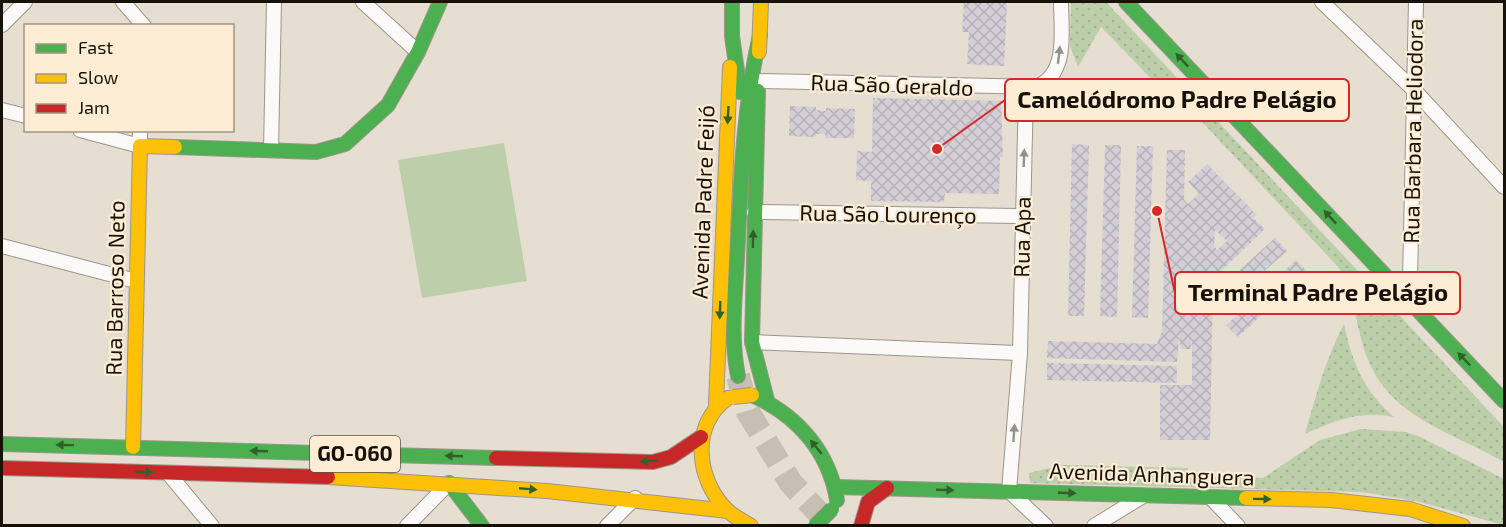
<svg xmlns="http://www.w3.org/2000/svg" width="1506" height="527" font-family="'Exo 2',sans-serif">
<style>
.grass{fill:url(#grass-dots)}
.pitch{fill:#bccfaa}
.building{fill:url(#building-cross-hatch);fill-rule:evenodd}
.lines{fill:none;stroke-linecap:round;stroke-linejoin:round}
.highway-tunnel{stroke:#c7bfb2;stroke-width:24;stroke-dasharray:24 12;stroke-linecap:butt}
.street-casing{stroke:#9c958b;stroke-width:16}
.fast-casing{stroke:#9c958b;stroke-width:16}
.slow-casing{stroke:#9c958b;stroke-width:16}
.jam-casing{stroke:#9c958b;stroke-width:16}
.street{stroke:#fbfaf8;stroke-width:14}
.fast{stroke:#4caf50;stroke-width:14}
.slow{stroke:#ffc107;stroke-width:14}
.jam{stroke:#c62828;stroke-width:14}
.fast-bridge-casing{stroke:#9c958b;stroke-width:16;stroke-linecap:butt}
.slow-bridge-casing{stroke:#9c958b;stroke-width:16;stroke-linecap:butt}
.fast-bridge{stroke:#4caf50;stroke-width:14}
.slow-bridge{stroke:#ffc107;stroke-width:14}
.oneway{fill:#94928c}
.oneway2{fill:#32602c}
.labels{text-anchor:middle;stroke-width:4.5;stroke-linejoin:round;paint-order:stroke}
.shield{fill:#fdedd4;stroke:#5c5446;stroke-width:1.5}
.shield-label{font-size:21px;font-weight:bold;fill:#171209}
.street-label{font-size:22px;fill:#171209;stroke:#fdedd4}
.leader{fill:none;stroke:#d62828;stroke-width:2}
.callout-dot{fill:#d62828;stroke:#fdedd4;stroke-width:2}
.callout{fill:#fdedd4;stroke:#d62828;stroke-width:2}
.callout-label{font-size:24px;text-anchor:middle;font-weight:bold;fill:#171209}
</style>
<defs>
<pattern id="grass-dots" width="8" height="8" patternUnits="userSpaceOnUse" patternTransform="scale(1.5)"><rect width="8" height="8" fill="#bccfaa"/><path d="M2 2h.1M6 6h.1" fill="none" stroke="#a1b191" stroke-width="1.8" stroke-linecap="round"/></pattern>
<pattern id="building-cross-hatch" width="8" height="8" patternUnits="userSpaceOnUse" patternTransform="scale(1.5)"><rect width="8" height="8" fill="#d4cfd7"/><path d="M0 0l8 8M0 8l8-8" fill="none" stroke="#b5b1b7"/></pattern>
</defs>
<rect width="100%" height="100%" fill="#e6ded0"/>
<g class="grass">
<path d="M1071,2H1106L1504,427V462C1455,433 1392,419 1368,360C1356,329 1356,300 1339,268L1191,110L1177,105L1101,27L1078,67L1070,46Z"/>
<path d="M1344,324C1352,363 1364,391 1394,417C1361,410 1333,421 1305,434C1316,396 1325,360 1344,324Z"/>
<path d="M1361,429L1406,432L1418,436L1504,479V525L1416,501L1361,492L1030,483L1029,473L1062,465L1188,468V476L1263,478L1320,440Z"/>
</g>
<path class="pitch" d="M504,143L527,281L422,298L398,160Z"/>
<g class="building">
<path d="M964,2H1007L1004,66L967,64L969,32H962Z"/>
<path d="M873,98L1001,101L1003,157H1000L999,194L945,193L944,202L871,201V181L856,180L857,151L872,152Z"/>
<path d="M790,106L816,107V110L826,111V108L855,109L854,138H825V134H816V137L789,136Z"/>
<path d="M1072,144L1089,145L1084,316H1068Z"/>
<path d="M1105,145H1121L1117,317L1100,316Z"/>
<path d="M1137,146H1153L1148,318L1132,317Z"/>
<path d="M1167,150H1185L1184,200L1188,204L1199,194L1188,182L1207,164L1257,215L1253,218L1265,229L1222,270L1230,279L1275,238L1287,251L1242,291L1252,301L1296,260L1308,272L1238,337L1226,325L1239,313L1213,286L1210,440H1160V385H1192V338L1191,349H1181L1179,338L1177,362L1047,358L1048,341L1157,344L1162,331ZM1215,230L1227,241L1217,250L1214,246Z"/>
<path d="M1047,363L1177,366V383L1047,380Z"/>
</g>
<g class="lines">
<path class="highway-tunnel" d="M738,376L748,412L791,483L831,526"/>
<g class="street-casing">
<g id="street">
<path d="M123,2L144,26"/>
<path d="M363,2L418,52"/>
<path d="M1322,2L1415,91L1504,187"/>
<path d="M2,25L25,2"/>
<path d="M758,81L1036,87C1069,74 1061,30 1061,2"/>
<path d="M1026,89L1020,353L1009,491L1046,526"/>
<path d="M2,110L26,116"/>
<path d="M80,130L140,146V130"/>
<path d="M271,150L274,2"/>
<path d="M754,212L1023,216"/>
<path d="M2,246L136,281"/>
<path d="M1404,296L1410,280L1416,2"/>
<path d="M752,342L1020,353"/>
<path d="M168,473L212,526"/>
<path d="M1211,498L1238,526"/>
<path d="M407,526L449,483"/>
<path d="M607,526L635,498"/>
<path d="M1094,526L1143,496"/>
</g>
</g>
<g class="fast-casing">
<g id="fast">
<path d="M732,2V36L740,92"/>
<path d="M1126,2L1504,401"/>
<path d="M758,91L752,342L767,400"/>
<path d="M175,147L316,152L345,144L388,105L418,52L440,2"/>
<path d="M738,376C730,336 735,298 737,258C741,182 743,109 760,35"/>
<path d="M754,396C798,416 829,452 837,500"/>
<path d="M2,444L496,458"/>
<path d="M449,483L482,526"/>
<path d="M836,487L1246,498"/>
</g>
</g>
<g class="slow-casing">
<g id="slow">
<path d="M759,52L761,2"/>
<path d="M728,398C690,424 696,480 727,510C734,517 743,521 751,526"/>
<path d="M716,404L730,67"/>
<path d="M133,447L140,146L175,147"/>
<path d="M328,477L547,491L728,511"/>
<path d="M1246,498L1331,500L1410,509L1463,526"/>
</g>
</g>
<g class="jam-casing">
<g id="jam">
<path d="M496,458L653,462L671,457L701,437"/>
<path d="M2,468L328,477"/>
<path d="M861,526L868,502L887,488"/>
</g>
</g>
<use href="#street" class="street"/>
<use href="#fast" class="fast"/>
<use href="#slow" class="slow"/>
<use href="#jam" class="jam"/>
<g class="fast-bridge-casing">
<path id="fast-bridge" d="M815,526L832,509"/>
</g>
<g class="slow-bridge-casing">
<path id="slow-bridge" d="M733,397L752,395"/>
</g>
<use href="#fast-bridge" class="fast-bridge"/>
<use href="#slow-bridge" class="slow-bridge"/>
</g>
<defs><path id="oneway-solid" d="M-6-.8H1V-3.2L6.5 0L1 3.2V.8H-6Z" transform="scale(1.5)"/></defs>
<g class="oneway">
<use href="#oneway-solid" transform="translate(1059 55) rotate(-83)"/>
<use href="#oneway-solid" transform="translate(1024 158) rotate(-88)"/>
<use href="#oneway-solid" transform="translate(1014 433) rotate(-86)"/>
</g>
<g class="oneway2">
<use href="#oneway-solid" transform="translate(1182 60) rotate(-133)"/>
<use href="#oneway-solid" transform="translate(728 115) rotate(93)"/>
<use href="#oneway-solid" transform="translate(1330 217) rotate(-133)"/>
<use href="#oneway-solid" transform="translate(753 239) rotate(-89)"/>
<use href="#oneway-solid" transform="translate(720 310) rotate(92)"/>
<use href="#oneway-solid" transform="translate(1464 359) rotate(-134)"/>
<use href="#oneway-solid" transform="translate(65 445) rotate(-179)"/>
<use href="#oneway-solid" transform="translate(816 447) rotate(-129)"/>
<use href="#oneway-solid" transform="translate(259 451) rotate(-178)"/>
<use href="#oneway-solid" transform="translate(454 456) rotate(-178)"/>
<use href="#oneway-solid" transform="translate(649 461) rotate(176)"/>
<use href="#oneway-solid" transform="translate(144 472) rotate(2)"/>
<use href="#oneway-solid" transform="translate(528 489) rotate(5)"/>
<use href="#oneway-solid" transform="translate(945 490) rotate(2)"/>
<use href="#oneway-solid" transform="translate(1067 493) rotate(2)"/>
<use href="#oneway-solid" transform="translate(1262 499) rotate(1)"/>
</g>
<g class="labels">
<rect class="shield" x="310" y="436" width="90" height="36" rx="4.5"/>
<g class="shield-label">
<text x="355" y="461">GO-060</text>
</g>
<g class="street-label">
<text transform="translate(892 85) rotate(2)" y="8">Rua São Geraldo</text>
<text transform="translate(1413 131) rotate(-89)" y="8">Rua Barbara Heliodora</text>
<text transform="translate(703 202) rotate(-88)" y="8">Avenida Padre Feijó</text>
<text transform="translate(888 214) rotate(1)" y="8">Rua São Lourenço</text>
<text transform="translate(1022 237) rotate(-89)" y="8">Rua Apa</text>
<text transform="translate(115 288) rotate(-89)" y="8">Rua Barroso Neto</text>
<text transform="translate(1152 474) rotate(2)" y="8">Avenida Anhanguera</text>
</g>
</g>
<path class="leader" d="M937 149L1005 100M1157 211L1175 293"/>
<g class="callout-dot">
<circle cx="937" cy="149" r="6"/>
<circle cx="1157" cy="211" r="6"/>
</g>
<g class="callout">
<rect x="1005" y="79" width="344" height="42" rx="6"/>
<rect x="1175" y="272" width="285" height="42" rx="6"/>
</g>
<g class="callout-label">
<text x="1177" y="108">Camelódromo Padre Pelágio</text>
<text x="1318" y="301">Terminal Padre Pelágio</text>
</g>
<rect width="1506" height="527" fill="none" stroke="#171209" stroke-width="6"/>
<rect x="24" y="24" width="210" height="108" fill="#fdedd4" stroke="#a19583" stroke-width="1.5"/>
<rect x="36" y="44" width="30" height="9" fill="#4caf50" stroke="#a19583" stroke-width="1.5"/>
<text x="78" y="54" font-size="18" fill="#171209">Fast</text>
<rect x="36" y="74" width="30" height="9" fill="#ffc107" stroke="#a19583" stroke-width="1.5"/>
<text x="78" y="84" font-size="18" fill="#171209">Slow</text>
<rect x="36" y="104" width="30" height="9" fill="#c62828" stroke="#a19583" stroke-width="1.5"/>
<text x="78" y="114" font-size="18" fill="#171209">Jam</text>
</svg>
